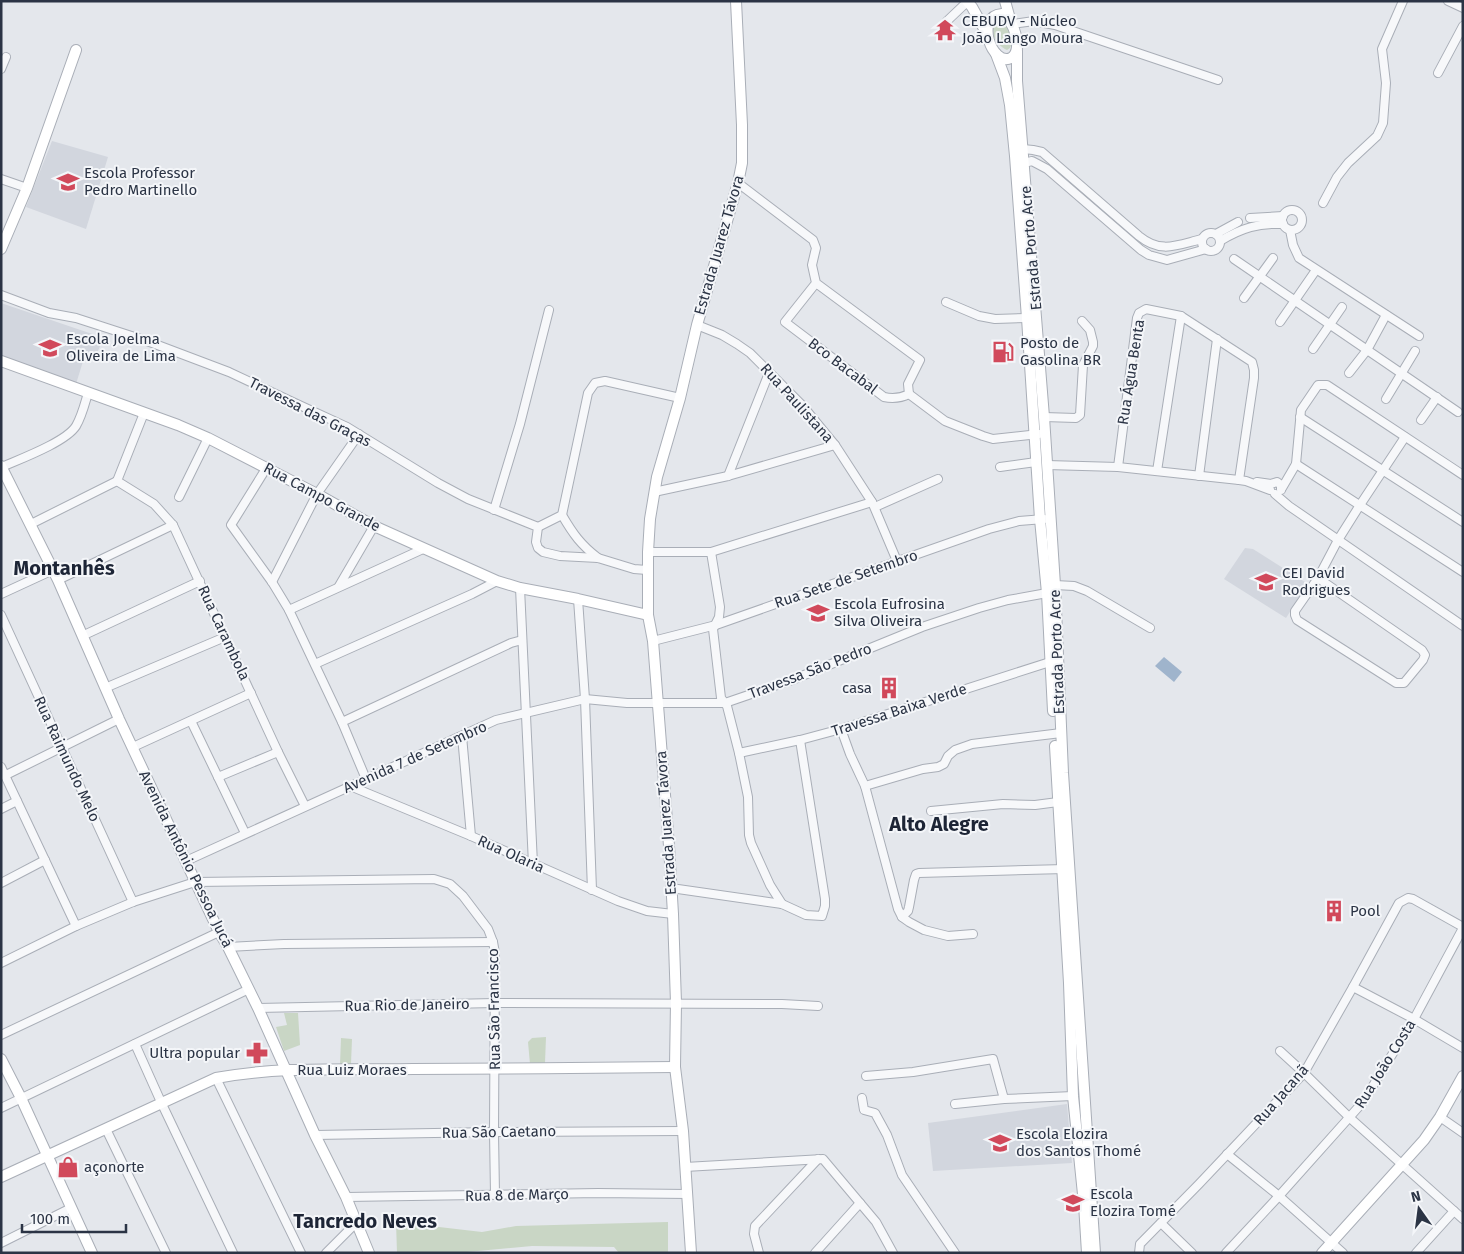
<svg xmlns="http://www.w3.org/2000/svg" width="1464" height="1254" font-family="'Fira Sans',sans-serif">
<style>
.built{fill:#d2d6de}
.green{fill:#c9d6c5}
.water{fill:#9fb4cc}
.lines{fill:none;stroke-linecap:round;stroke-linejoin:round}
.street-casing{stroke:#a9aeb7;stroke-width:10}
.secondary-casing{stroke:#a9aeb7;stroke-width:12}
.street{stroke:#f7f8fa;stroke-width:8}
.secondary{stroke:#fff;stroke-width:10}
.labels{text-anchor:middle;stroke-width:4;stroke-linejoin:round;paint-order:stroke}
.poi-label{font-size:15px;fill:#2b3445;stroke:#f4f6f9;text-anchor:start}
.street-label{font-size:15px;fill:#2b3445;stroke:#f4f6f9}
.district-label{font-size:20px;font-weight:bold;fill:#1d2536;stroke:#f4f6f9}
</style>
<rect width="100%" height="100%" fill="#e4e7ec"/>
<g class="built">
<path d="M52,141L108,157L86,229L26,207Z"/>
<path d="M1,303L104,338L94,359L84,358L76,384L1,357Z"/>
<path d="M1245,548L1253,549L1308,584L1286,618L1224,579Z"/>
<path d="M1067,1104L1072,1163L933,1171L928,1123Z"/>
</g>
<g class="green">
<path d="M999,19C1010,22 1015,38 1010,48L1007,50C995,45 986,28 999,19Z"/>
<path d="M284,1013H298L300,1045L284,1051L276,1027L287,1025Z"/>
<path d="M546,1037L545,1063L530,1064L528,1042L532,1038Z"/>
<path d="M341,1038L352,1039L351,1064L340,1065Z"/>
<path d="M396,1222L482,1232L516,1226L668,1222V1253H619L614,1247L532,1246L456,1253H397Z"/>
</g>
<path class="water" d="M1164,657L1182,672L1174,682L1155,666Z"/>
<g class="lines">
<g class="street-casing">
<g id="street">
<path d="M1448,1L1463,8"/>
<path d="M947,21L967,2"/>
<path d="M1012,24L1034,21L1055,25L1218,80"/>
<path d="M1,69L6,57"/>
<path d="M1438,73L1463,26"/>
<path d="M1023,149L1033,150L1042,152L1139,236C1161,254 1177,245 1202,239"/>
<path d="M1024,163L1032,161L1047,169L1141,250L1149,255L1167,260L1206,249"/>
<path d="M1,179L27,188"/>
<path d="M738,183L813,240L816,248L812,265L816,283L920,360L908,384L909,394C901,398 893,399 884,397L785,322L816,283"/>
<path d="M1323,203L1337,177L1348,163L1377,136L1383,123L1386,83L1382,49L1403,1"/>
<circle cx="1292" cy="220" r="10"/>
<path d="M1250,218L1283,216"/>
<path d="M1290,230L1293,245L1299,258L1419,336"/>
<circle cx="1211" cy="242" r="9"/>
<path d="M1216,234L1238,222"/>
<path d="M1220,241C1242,228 1258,223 1283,224"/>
<path d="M1234,259L1458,412"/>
<path d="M1,295L49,313L76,318L147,341L229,372L295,403L347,427L438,483L468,499L538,527L536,542L538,548L543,552L560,556L598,558L634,569L647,570"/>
<path d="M1244,298L1273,258"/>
<path d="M946,302L979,316L995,319L1027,318"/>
<path d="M1280,322L1316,270"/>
<path d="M697,325L722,335L737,344L750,353L802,405L835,445L872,502L897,561"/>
<path d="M1313,349L1342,307"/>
<path d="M1349,373L1367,350L1386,315"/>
<path d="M909,394L945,421L983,436L993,439L1039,434"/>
<path d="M1386,399L1415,351"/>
<path d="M1044,417L1076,418L1080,415L1083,365L1093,346V342L1090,330L1082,321"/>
<path d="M1300,417L1463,522"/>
<path d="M1421,420L1437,397"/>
<path d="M1296,464L1463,572"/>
<path d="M1047,465L1118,467L1239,480L1246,481L1270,490"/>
<path d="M2,467C20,459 66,442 76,426C82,416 85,403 88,393"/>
<path d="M267,467L231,525L272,582L289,610L342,722L366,779"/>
<path d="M1000,467L1036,462"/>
<path d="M1118,467L1137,318L1139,313L1146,309L1181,316L1252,362L1254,370V378L1239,480"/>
<path d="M1157,471L1181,316"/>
<path d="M728,476L769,373"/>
<path d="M1199,476L1217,339"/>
<path d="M117,481L154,504L173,525L278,752L305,806"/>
<path d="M117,481L144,413"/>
<path d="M1257,482L1271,484L1277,482L1281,485V490"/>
<path d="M1282,488L1296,464L1301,410L1318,385H1327L1463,475"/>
<path d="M654,492L728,476L835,445"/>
<path d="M1275,494L1289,506L1463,626"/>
<path d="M179,497L208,438"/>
<path d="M875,507L938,479"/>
<path d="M494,510L520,424L549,310"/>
<path d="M562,515C573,534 581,545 598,558"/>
<path d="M31,524L117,481"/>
<path d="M538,527L562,515L588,393L595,383L605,381L680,398"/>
<path d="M648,552H711L872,502"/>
<path d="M711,552L720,607L719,617L713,629L721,698L727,706L739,753L748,797L749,835L751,843L770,885L782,904"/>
<path d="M1318,578L1422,650L1425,655L1423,660L1404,683H1396L1297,620L1295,615V611L1318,578L1338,540L1360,505L1405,437"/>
<path d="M58,580L173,525"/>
<path d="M272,582L317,494L359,434"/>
<path d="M1055,585L1074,586L1087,591L1150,628"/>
<path d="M339,586L374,526"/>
<path d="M520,588L533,864"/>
<path d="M1,594L53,570"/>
<path d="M578,599L585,699L592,890"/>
<path d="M289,610L423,549"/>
<path d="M1,615L133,902"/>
<path d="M82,636L200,581"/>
<path d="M653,641L716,625L989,529L1019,521L1044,519"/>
<path d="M315,664L472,594L497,581"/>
<path d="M105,688L225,637"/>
<path d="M191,721L245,833"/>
<path d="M342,722L511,643L522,640"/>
<path d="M841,729L850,754L865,786L898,909L902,917L909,922L924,930L948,936L973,934"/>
<path d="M462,736L471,836"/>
<path d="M133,747L251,693"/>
<path d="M739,753L800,740L841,729L1053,661"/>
<path d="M1,767L76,926"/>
<path d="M6,775L119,719"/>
<path d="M218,777L278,752"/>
<path d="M350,786L471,836L618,901L647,911L673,914"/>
<path d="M865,786L923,769L938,767L944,764L948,756L955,750L972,744L1061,733"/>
<path d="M1,809L17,801"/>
<path d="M931,811L1003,804L1035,805L1058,802"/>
<path d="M186,861L496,720L585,699L627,703H725L792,680L922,627L979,608L1008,600L1047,593"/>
<path d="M1,883L45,860"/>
<path d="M671,888L782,904L806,915L822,916L825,906V899L800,740"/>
<path d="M902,917L908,911L909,907L914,880L916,874L919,873L1065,869"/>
<path d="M228,947L284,944L493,942"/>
<path d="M1,963L76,926L133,902L195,882L434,879L450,884L463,896L488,929L493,942L495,953L494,1132L495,1195"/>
<path d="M1353,987L1414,1019L1463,1048"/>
<path d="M258,1008L495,1003L782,1004L818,1006"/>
<path d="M1,1035L219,932"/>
<path d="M135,1044L161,1102L233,1253"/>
<path d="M1280,1051L1304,1073L1350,1118L1463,1219"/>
<path d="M866,1076L913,1072L993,1059L1004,1099"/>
<path d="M216,1078L301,1253"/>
<path d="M862,1098L864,1110L875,1113L887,1135L902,1175L955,1253"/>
<path d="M955,1104L1004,1099L1073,1096"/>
<path d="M1,1108L249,989"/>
<path d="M1440,1117L1463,1133"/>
<path d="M106,1129L166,1253"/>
<path d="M315,1135L494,1132L683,1131"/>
<path d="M1227,1154L1279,1196L1343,1253"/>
<path d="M685,1167L823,1159L876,1222L893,1253"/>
<path d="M346,1197L598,1193L688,1194"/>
<path d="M1161,1223L1192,1253"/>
<path d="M1,1243L71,1208"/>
<path d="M326,1253L356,1223"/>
<path d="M759,1253L754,1234L755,1226L818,1159"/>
<path d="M815,1253L860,1203"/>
<path d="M1139,1253L1140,1244L1199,1184L1304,1073L1353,987L1399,903L1408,898L1413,899L1463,927"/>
<path d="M1226,1253L1279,1196L1363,1102L1414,1019L1463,928"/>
<path d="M1416,1253L1454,1211"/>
</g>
</g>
<g class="secondary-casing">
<g id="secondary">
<path d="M967,1L972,7L987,34"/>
<path d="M1005,1L1010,19"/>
<path d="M1002,14C1014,19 1024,51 1011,58C992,67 974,16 1002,14Z"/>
<path d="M1017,51V81L1044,417L1055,585L1063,773L1095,1253"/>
<path d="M996,54L1005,78L1010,105L1015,156L1027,318L1040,519L1047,593L1053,711"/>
<path d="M1,249L27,188L76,50"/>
<path d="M1,361L178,425L208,438L317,494L374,526L497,581L520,588L578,599L648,615"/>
<path d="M1,466L58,580L119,719L219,932L228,947L258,1008L315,1135L346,1197L369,1253"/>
<path d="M1055,746L1069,983L1073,1096L1084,1204L1087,1253"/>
<path d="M1,1059L21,1098L92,1253"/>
<path d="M1,1177L216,1078C280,1066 347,1070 413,1069C500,1069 588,1068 675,1067"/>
<path d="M691,1253L683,1131L675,1067L676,1003L673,914L669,846L653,641L648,615V552L650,519L657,477L680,398L697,325L738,183L742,163V125L736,1"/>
<path d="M1322,1253L1424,1140L1440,1117L1463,1076"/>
</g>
</g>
<use href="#street" class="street"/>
<use href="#secondary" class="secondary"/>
</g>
<defs>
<g id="temple-bare" transform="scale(1.725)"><path d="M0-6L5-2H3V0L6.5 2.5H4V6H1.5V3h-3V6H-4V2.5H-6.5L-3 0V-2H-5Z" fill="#d1495b" stroke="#f4f6f9" stroke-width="2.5" paint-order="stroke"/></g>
<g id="school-bare" transform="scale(1.725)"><path d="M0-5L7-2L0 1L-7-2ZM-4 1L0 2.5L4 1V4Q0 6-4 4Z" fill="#d1495b" stroke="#f4f6f9" stroke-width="2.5" paint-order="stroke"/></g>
<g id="fuel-bare" transform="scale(1.725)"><path d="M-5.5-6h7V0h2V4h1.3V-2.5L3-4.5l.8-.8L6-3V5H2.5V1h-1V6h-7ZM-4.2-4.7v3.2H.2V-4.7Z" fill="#d1495b" stroke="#f4f6f9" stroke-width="2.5" paint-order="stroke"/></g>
<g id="building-bare" transform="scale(1.725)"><path d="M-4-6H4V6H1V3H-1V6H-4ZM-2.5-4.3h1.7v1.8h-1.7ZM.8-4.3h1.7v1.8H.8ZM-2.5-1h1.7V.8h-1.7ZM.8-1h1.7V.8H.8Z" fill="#d1495b" stroke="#f4f6f9" stroke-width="2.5" paint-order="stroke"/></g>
<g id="pharmacy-bare" transform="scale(1.725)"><path d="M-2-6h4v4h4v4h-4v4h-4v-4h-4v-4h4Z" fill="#d1495b" stroke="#f4f6f9" stroke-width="2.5" paint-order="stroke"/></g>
<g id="shop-bare" transform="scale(1.725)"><path d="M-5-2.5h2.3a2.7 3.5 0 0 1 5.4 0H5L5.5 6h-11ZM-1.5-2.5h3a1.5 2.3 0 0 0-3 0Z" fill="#d1495b" stroke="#f4f6f9" stroke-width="2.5" paint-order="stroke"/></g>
</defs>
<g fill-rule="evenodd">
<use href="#temple-bare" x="945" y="30"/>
<use href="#school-bare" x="68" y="182"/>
<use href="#school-bare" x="50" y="348"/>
<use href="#fuel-bare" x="1003" y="352"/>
<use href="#school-bare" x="1266" y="582"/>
<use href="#school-bare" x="818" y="613"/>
<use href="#building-bare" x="889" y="688"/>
<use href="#building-bare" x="1334" y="911"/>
<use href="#pharmacy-bare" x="257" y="1053"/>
<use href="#school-bare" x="1000" y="1143"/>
<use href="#shop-bare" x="68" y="1167"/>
<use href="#school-bare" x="1073" y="1203"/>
</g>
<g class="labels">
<g class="poi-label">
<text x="962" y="26">CEBUDV - Núcleo<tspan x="962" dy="17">João Lango Moura</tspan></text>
<text x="84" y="178">Escola Professor<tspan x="84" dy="17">Pedro Martinello</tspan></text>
<text x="66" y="344">Escola Joelma<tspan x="66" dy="17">Oliveira de Lima</tspan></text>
<text x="1020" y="348">Posto de<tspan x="1020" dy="17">Gasolina BR</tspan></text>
<text x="1282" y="578">CEI David<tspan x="1282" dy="17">Rodrigues</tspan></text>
<text x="834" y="609">Escola Eufrosina<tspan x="834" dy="17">Silva Oliveira</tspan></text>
<text x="872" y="693" text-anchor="end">casa</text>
<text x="1350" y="916">Pool</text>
<text x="240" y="1058" text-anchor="end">Ultra popular</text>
<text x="1016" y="1139">Escola Elozira<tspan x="1016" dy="17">dos Santos Thomé</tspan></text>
<text x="84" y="1172">açonorte</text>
<text x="1090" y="1199">Escola<tspan x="1090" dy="17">Elozira Tomé</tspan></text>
</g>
<g class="street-label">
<text transform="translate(719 245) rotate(-74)" y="5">Estrada Juarez Távora</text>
<text transform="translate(1031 248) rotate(-95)" y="5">Estrada Porto Acre</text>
<text transform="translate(843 366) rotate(37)" y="5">Bco Bacabal</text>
<text transform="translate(1131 372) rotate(-81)" y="5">Rua Água Benta</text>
<text transform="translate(797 403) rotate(48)" y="5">Rua Paulistana</text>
<text transform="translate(310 412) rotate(27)" y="5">Travessa das Graças</text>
<text transform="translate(322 497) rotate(28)" y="5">Rua Campo Grande</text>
<text transform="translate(846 579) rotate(-19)" y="5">Rua Sete de Setembro</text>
<text transform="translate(224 633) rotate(65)" y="5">Rua Carambola</text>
<text transform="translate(1057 652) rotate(-92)" y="5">Estrada Porto Acre</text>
<text transform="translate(810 671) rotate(-21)" y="5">Travessa São Pedro</text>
<text transform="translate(899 710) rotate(-18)" y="5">Travessa Baixa Verde</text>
<text transform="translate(415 757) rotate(-24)" y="5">Avenida 7 de Setembro</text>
<text transform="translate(67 759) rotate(65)" y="5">Rua Raimundo Melo</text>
<text transform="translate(666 823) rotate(-94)" y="5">Estrada Juarez Távora</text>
<text transform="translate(511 854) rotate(24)" y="5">Rua Olaria</text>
<text transform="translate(186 859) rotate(64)" y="5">Avenida Antônio Pessoa Jucá</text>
<text transform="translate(407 1005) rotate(-1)" y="5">Rua Rio de Janeiro</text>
<text transform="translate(494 1009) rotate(-91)" y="5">Rua São Francisco</text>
<text transform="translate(1385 1064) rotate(-58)" y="5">Rua João Costa</text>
<text x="352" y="1075">Rua Luiz Moraes</text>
<text transform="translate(1281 1095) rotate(-49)" y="5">Rua Jacanã</text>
<text transform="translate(499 1132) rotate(-1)" y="5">Rua São Caetano</text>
<text transform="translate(517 1195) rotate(-1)" y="5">Rua 8 de Março</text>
</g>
<g class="district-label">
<text x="64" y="575">Montanhês</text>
<text x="939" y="831">Alto Alegre</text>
<text x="365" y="1228">Tancredo Neves</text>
</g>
</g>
<rect width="1464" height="1254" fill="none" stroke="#2b3445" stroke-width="5"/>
<g transform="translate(1419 1209) rotate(346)" stroke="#f4f6f9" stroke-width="4" paint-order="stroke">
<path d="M0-4L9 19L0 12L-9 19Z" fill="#2b3445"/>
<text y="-8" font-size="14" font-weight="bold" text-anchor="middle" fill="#2b3445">N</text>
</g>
<path d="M22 1224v8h104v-8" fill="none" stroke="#2b3445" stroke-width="2.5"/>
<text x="30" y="1224" font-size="15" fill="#2b3445" stroke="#f4f6f9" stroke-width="4" paint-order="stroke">100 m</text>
</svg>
